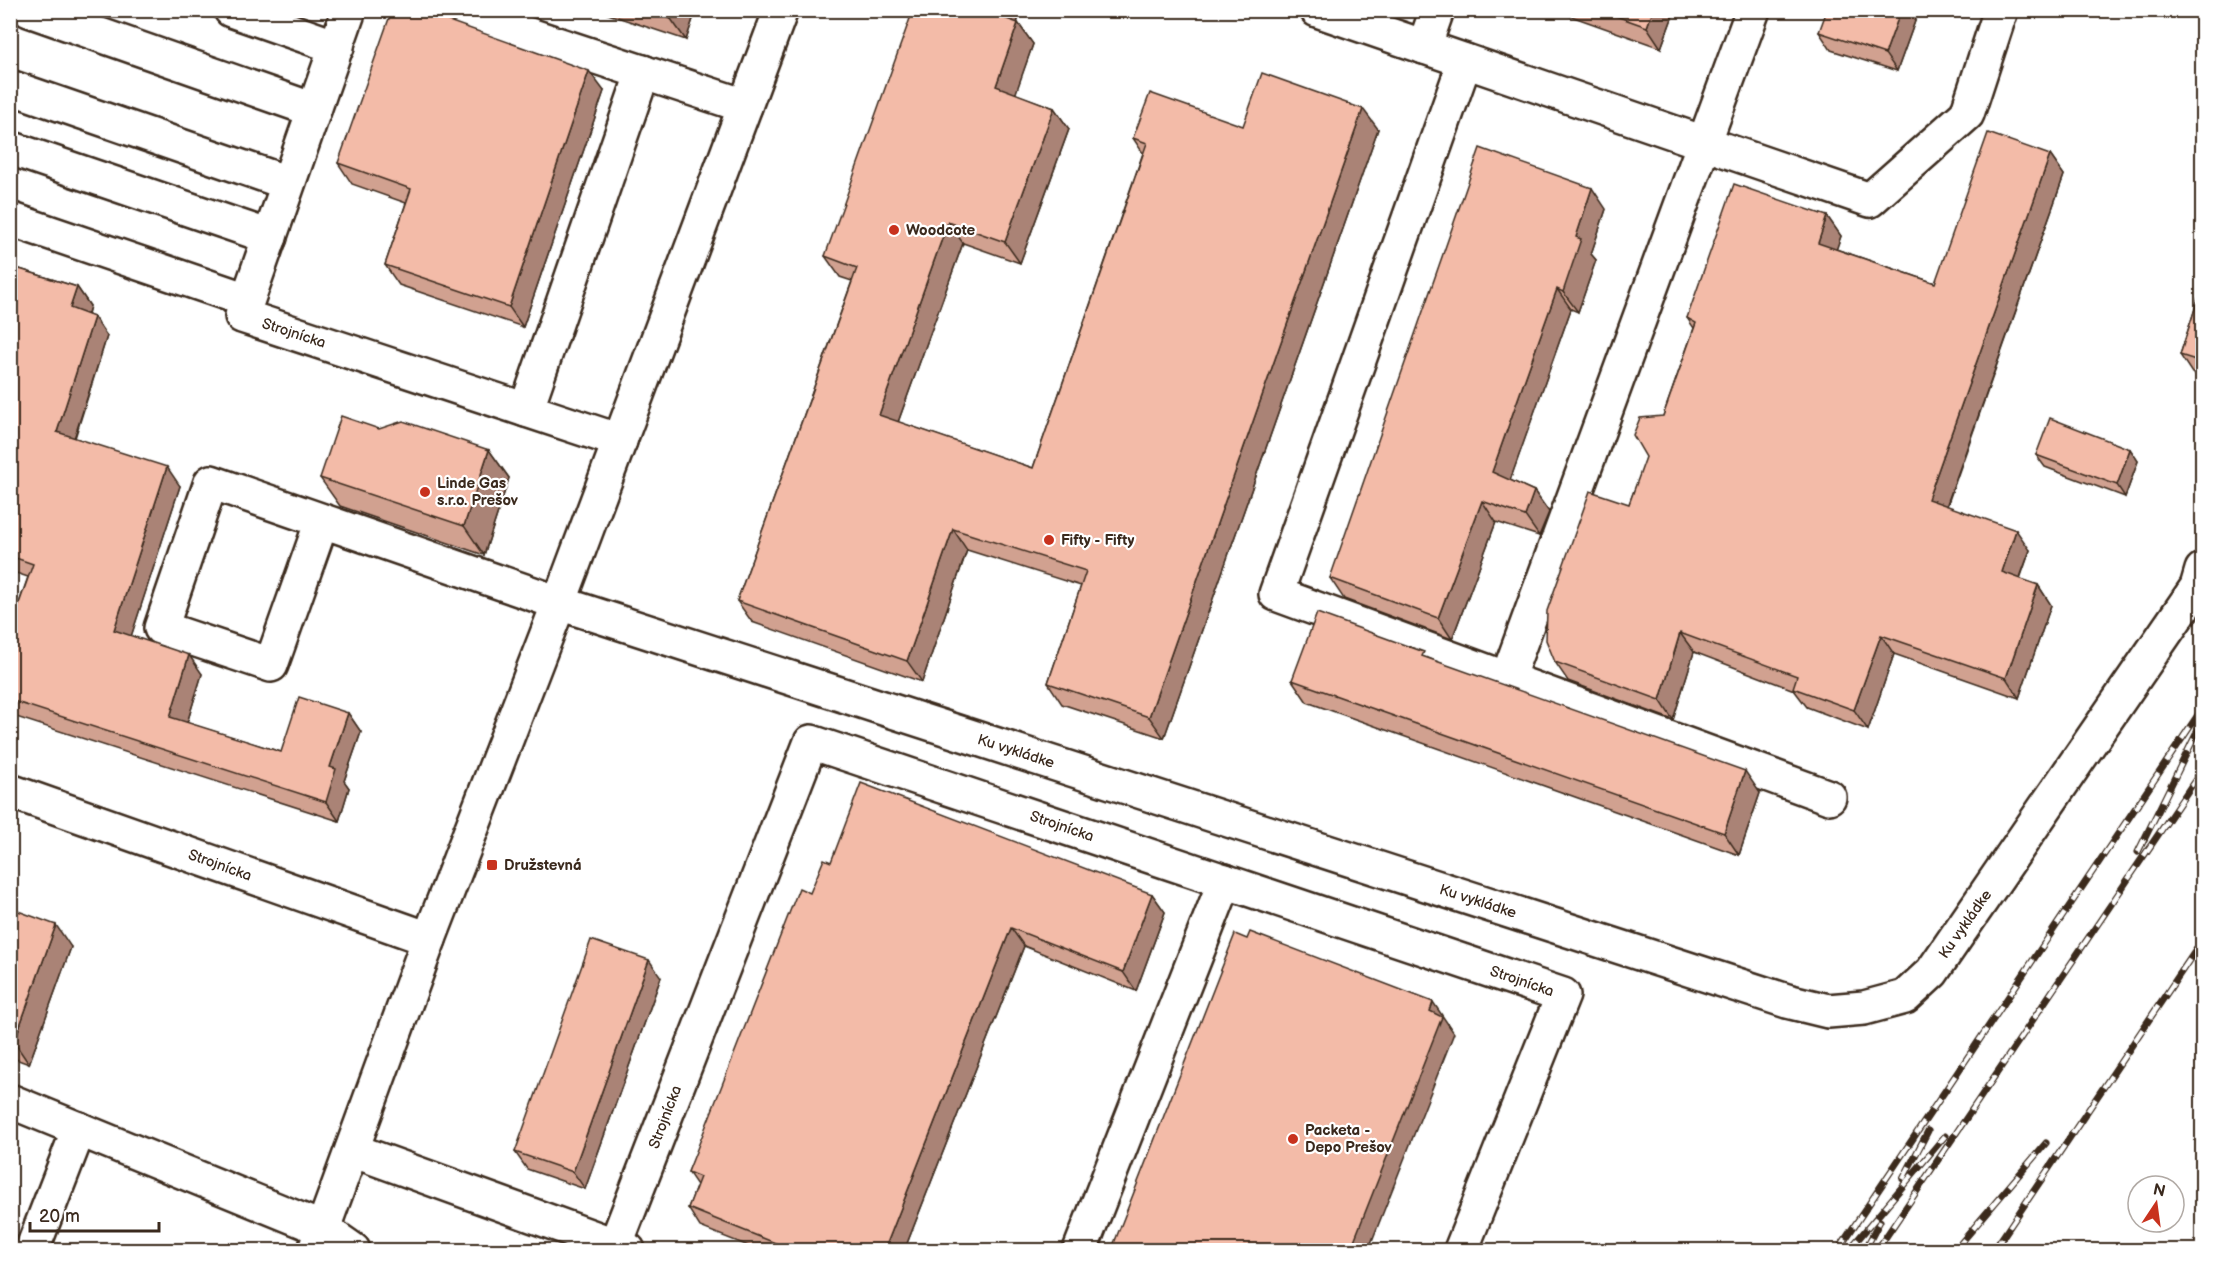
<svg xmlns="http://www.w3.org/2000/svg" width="2213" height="1261" font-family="'Balsamiq Sans',sans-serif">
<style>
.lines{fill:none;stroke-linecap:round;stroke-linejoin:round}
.minor-casing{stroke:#3b2a1e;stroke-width:38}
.minor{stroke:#fff;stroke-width:33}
.rail-casing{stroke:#3b2a1e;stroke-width:7}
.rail{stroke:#fff;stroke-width:4.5;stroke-dasharray:14;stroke-linecap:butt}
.wall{fill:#d1a190;stroke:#3b2a1e;stroke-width:1.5}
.shaded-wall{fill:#aa8376;stroke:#3b2a1e;stroke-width:1.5}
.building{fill:#f3bba8;stroke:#3b2a1e;stroke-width:1.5}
.poi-dot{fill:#c8321e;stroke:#fff;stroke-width:2}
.labels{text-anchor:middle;stroke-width:4.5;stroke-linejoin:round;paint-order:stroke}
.poi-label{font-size:15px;font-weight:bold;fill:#3b2a1e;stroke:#fff;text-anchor:start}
.street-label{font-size:15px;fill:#3b2a1e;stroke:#fff}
</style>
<rect width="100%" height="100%" fill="#fff"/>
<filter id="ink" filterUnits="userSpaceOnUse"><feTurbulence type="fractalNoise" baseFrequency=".0167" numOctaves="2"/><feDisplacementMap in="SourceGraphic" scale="12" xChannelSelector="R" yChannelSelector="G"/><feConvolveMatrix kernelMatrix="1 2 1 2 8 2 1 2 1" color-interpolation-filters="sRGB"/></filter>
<g filter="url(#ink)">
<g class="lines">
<g class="minor-casing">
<g id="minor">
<path d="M29,10L314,110"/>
<path d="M231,10L337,47"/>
<path d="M349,10L242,316L620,441"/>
<path d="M454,10L745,106"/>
<path d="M1317,10L1870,200L1967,114L2001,10"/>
<path d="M1424,47L1437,10"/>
<path d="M1465,61L1276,594L1829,797"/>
<path d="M10,87L288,183"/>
<path d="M10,148L270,237"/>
<path d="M10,219L247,300"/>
<path d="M526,410L643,72"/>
<path d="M322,521L271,665L161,628L211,482L559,603L1787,1001L1828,1011L1864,1008L1905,997L1932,972L2197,587L2202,570"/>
<path d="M1507,679L1753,10"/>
<path d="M10,791L429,939"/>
<path d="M10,1101L323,1229L353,1250"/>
<path d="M352,1150L628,1250"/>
<path d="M615,1246L811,742L1563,995L1461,1250"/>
<path d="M32,1250L79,1129"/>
<path d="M315,1250L429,939L559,603L781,10"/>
<path d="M1080,1250L1225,881"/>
</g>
</g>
<use href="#minor" class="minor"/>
<g class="rail-casing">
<g id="rail">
<path d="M2138,852L2202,722"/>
<path d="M1903,1179L1928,1131"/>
<path d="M1838,1250L2202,709"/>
<path d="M1849,1250L1945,1136"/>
<path d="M1865,1250L1880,1221"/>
<path d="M1877,1250L2202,770"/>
<path d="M1955,1250L2046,1143"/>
<path d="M1994,1250L2202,941"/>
</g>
</g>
<use href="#rail" class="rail"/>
</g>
<g class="wall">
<path d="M596,10H696L686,40Z"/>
<path d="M1021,10L1017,23H1018L1033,44L1015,94L1054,108L1069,129L1020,263L963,243L898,422L1033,468L1143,153L1133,138L1243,126L1378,129L1164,738L1062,704L1048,683L1081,586L967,550L922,682L752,622L737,601L852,281L840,277L825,256Z"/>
<path d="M1554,10H1675L1661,48Z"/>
<path d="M1919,10L1897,71L1831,50L1819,32Z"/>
<path d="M604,91L523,327L399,285L385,265L406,203L352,184L338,163Z"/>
<path d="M2050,155L2064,175L1947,506L2030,550L2020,579L2038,585L2051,605L2019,698L1894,654L1868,730L1807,707L1794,690L1694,652L1673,720L1568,681L1555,662L1629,504L1663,416L1694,328L1687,318L1827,216L1841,236L1836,249L1935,283Z"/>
<path d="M1606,209L1591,254L1596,260L1578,312L1571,309L1510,480L1534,491L1549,512L1539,536L1496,522L1452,639L1344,599L1330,578Z"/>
<path d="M10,266L77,287L90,306L88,314L107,336L75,438L180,486L131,636L202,674L187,723L281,752L348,713L361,732L344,781L349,788L339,821L10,715V629L28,577L10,571Z"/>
<path d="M2202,287V376L2192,373L2180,355Z"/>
<path d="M379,429L489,450L509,478L484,555L340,506L320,478Z"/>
<path d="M2130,449L2138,461L2125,497L2045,467L2036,455Z"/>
<path d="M1428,658L1760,793L1739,855L1307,702L1292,680Z"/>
<path d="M831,862L1152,894L1165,912L1136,991L1024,946L904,1251H761L700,1227L688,1208L697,1185L688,1172L810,893Z"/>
<path d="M10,908L71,947L29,1064L10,1057Z"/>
<path d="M661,977L585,1189L527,1169L515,1152Z"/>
</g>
<g class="shaded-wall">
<path d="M673,10H696L686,40L671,19Z"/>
<path d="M1000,10H1021L1013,37L998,16Z"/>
<path d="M1653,10H1675L1661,48L1647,27Z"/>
<path d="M1901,10H1919L1897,71L1885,54Z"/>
<path d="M1018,23L1033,44L1011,107L996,86Z"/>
<path d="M589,71L604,91L523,327L509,307Z"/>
<path d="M1054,108L1069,129L1020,263L1005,242Z"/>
<path d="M1363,109L1378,129L1164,738L1149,717Z"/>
<path d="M2050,155L2064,175L1942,518L1928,499Z"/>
<path d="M1592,188L1606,209L1591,254L1596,260L1578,312L1563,292L1576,237Z"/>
<path d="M1827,216L1841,236L1832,262L1818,243Z"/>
<path d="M948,222L963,243L893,436L879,415Z"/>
<path d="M77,287L90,306L84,327L70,308Z"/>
<path d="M1557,289L1571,309L1506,492L1492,472Z"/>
<path d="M94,317L107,336L70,451L57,432Z"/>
<path d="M2130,449L2138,461L2125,497L2117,485Z"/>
<path d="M489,450L509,478L484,555L464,526Z"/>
<path d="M167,467L180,486L127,649L114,630Z"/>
<path d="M1534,491L1549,512L1539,536L1525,516Z"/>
<path d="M1482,501L1496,522L1452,639L1438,618Z"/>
<path d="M953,529L967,550L922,682L907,661Z"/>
<path d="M2016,530L2030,550L2015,591L2002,572Z"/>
<path d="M2038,585L2051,605L2019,698L2006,678Z"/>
<path d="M1680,633L1694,652L1673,720L1660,700Z"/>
<path d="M1881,635L1894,654L1868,730L1854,710Z"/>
<path d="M189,655L202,674L183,736L170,717Z"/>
<path d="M348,713L361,732L344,781L349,788L339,821L326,802L330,767Z"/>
<path d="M1745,771L1760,793L1739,855L1724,833Z"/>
<path d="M1152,894L1165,912L1136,991L1123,972Z"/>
<path d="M56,925L71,947L29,1064L14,1042Z"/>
<path d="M1011,928L1024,946L904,1251H884Z"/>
<path d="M649,960L661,977L585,1189L573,1172Z"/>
<path d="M1433,1002L1454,1033L1368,1251H1350Z"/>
</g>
<g class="building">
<path d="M392,10H418L589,71L509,307L385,265L411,189L338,163Z"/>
<path d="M646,10H673L671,19Z"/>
<path d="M913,10H1000L998,16L1018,23L996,86L1054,108L1005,242L948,222L879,415L1033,468L1147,143L1133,138L1150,93L1243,126L1262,73L1363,109L1149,717L1048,683L1086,571L953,529L907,661L737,601L857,268L825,256Z"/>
<path d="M1599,10H1653L1647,27Z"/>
<path d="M1827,10H1901L1885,54L1819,32Z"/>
<path d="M1988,133L2050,155L1928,499L2016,530L2002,572L2038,585L2006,678L1881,635L1854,710L1793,688L1797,676L1680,633L1660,700L1555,662L1546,640L1547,611L1590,491L1629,504L1646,457L1633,435L1640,418L1663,416L1696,323L1687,318L1734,184L1827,216L1818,243L1935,283Z"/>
<path d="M1480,148L1592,188L1576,237L1581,239L1563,292L1557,289L1492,472L1534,491L1525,516L1482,501L1438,618L1330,578Z"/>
<path d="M10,266L77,287L70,308L94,317L57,432L167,467L114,630L189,655L170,717L281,752L299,697L348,713L330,767L336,769L326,802L10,700V629L33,564L10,556Z"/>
<path d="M2202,287V362L2180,355Z"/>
<path d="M341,416L379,429L403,421L489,450L464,526L320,478Z"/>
<path d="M2050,418L2130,449L2117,485L2036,455Z"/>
<path d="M1317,613L1424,652L1422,656L1745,771L1724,833L1292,680Z"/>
<path d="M861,783L1152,894L1123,972L1011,928L884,1251H795L688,1208L700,1177L688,1172L799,888L810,893L824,859L831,862Z"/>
<path d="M10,908L56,925L14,1042L10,1041Z"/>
<path d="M1250,932L1433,1002L1430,1011L1442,1017L1350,1251H1111L1235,934L1247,939Z"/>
<path d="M591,940L649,960L573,1172L515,1152Z"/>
</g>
</g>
<g class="poi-dot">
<circle cx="894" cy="230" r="6"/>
<circle cx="425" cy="492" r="6"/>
<circle cx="1049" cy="540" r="6"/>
<rect x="486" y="859" width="12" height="12" rx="3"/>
<circle cx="1293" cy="1139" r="6"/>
</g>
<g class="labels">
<g class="poi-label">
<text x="906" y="235">Woodcote</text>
<text x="437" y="488">Linde Gas<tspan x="437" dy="17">s.r.o. Prešov</tspan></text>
<text x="1061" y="545">Fifty - Fifty</text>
<text x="504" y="870">Družstevná</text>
<text x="1305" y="1135">Packeta -<tspan x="1305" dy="17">Depo Prešov</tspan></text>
</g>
<g class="street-label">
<text transform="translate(294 333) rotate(18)" y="5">Strojnícka</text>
<text transform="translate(1016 751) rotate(18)" y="5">Ku vykládke</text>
<text transform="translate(1062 826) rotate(19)" y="5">Strojnícka</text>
<text transform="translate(220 865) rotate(20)" y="5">Strojnícka</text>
<text transform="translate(1478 901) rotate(18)" y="5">Ku vykládke</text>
<text transform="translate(1965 924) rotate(-55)" y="5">Ku vykládke</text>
<text transform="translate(1522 981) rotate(19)" y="5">Strojnícka</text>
<text transform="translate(665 1117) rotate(-69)" y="5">Strojnícka</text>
</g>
</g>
<rect width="2213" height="1261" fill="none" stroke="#fff" stroke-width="36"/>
<rect x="18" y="18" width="2177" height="1225" fill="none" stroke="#3b2a1e" stroke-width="2" filter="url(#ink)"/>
<g transform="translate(2156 1204) rotate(13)"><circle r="28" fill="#ffffff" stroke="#b1aaa5" stroke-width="1.5"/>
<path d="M0-4.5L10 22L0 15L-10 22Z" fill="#c8321e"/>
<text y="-9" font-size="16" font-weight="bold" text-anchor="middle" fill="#3b2a1e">N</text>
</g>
<path d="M30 1222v9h129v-9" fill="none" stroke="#3b2a1e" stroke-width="3"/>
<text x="39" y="1222" font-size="18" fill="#3b2a1e" stroke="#ffffff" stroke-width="4.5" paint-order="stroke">20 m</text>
</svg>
